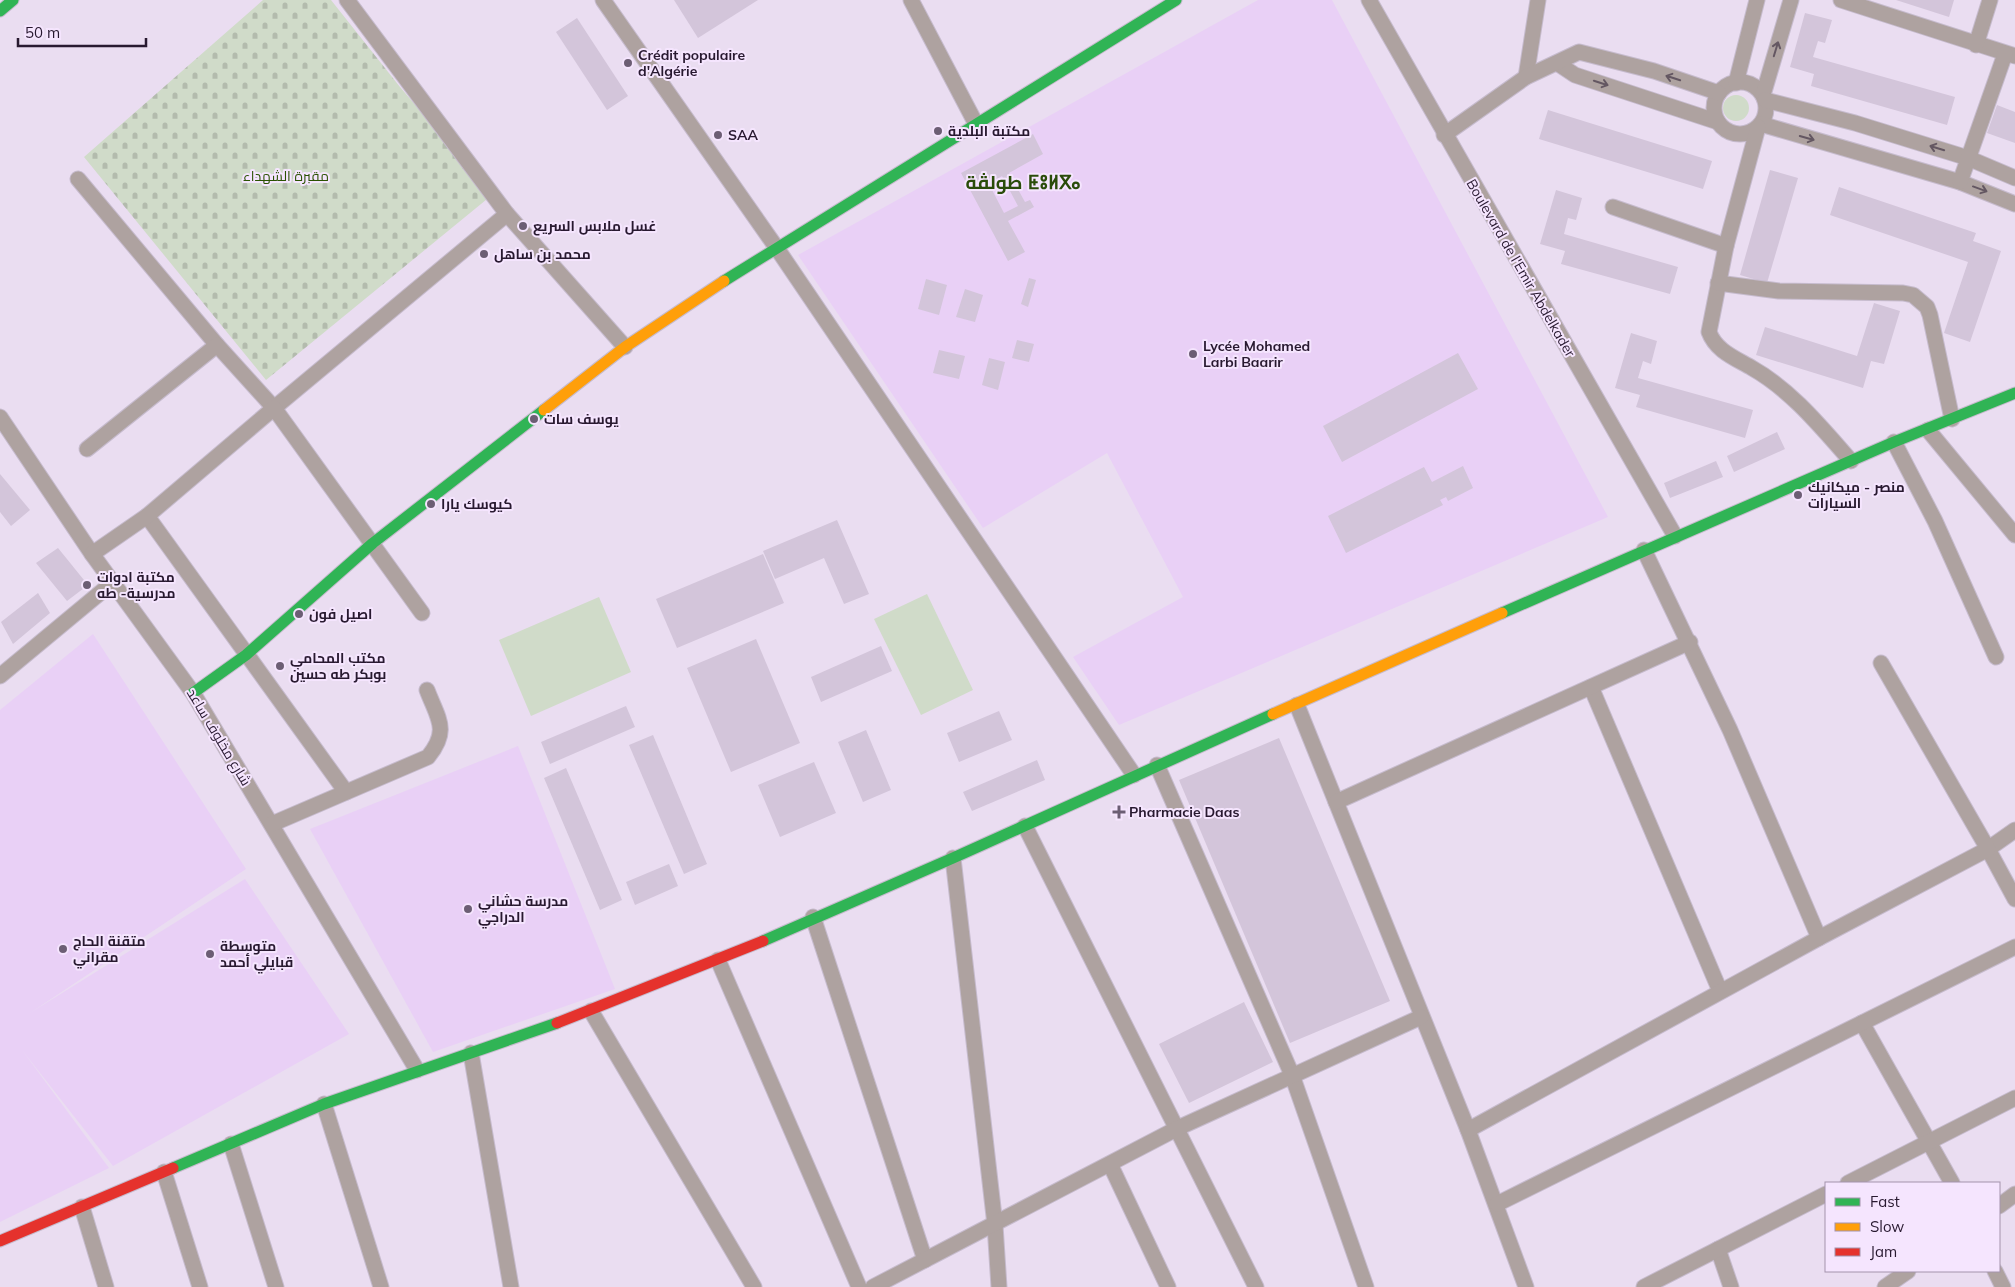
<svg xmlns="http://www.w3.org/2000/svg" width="2015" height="1287" font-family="Mulish,Cairo,'Noto Sans Tifinagh',sans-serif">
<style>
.built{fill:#e9d0f6}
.green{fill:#d0dbc9}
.cemetery{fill:url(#cemetery-stones)}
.building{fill:#d3c5da;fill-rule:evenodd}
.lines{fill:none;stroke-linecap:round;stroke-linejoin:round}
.street-casing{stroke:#c6bbcd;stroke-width:17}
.fast-casing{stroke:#c6bbcd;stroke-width:13}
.slow-casing{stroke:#c6bbcd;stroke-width:13}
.jam-casing{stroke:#c6bbcd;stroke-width:13}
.street{stroke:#aea2a0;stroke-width:15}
.fast{stroke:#30b455;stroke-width:11}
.slow{stroke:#ff9f0a;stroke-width:11}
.jam{stroke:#e5322d;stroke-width:11}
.oneway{stroke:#645762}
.poi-dot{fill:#6c5e74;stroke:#f5e5fe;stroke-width:2}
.labels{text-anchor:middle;stroke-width:4;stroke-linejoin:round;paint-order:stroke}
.poi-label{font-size:14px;font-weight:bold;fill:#281930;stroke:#f5e5fe;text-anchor:start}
.park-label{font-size:14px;fill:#2a5200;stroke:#f5e5fe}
.street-label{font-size:14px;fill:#281930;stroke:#f5e5fe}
.district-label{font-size:19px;font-weight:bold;fill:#2a4c0a;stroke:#f5e5fe}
</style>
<defs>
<pattern id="cemetery-stones" width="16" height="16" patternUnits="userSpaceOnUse" patternTransform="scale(1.25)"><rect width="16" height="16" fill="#d0dbc9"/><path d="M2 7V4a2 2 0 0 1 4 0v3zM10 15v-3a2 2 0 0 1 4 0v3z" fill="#b3bbad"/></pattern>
</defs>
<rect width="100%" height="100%" fill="#eaddf1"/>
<g class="built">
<path d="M1258,0H1332L1608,517L1119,725L1073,657L1183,597L1107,453L983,528L798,255Z"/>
<path d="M93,634L246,869L30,1013L245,879L349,1034L113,1166L22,1050L109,1168L0,1222V710Z"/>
<path d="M518,746L615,989L433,1052L310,829Z"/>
</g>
<g class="green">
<circle cx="1736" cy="108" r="13"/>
<path d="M927,594L973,690L921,715L874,619Z"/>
<path d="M599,597L631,672L531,716L499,640Z"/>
</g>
<path class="cemetery" d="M263,0H331L400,87L492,195L266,380L84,157Z"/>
<g class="building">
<path d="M674,0H758L698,38Z"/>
<path d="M1896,0H1954L1949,17Z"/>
<path d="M1805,13L1832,20L1825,43L1818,41L1813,57L1955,97L1947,125L1811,86L1814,74L1790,67Z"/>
<path d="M577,18L628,96L607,110L556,32Z"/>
<path d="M1997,105L2015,112V143L1987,133Z"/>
<path d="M1548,110L1712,161L1703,189L1539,139Z"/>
<path d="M1033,134L1043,154L1009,173L1025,202L1030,200L1034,207L1008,221L1025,252L1008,261L961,173ZM1002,176L1018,206L1004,213L989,184Z"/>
<path d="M1770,170L1798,178L1767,283L1740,275Z"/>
<path d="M1839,187L1976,233L1973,241L2001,251L1970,342L1944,333L1968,262L1830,215Z"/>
<path d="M1556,190L1582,198L1576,220L1568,218L1564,234L1678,267L1670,294L1561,264L1565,251L1540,244Z"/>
<path d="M1029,278L1036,280L1028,307L1021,304Z"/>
<path d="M926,279L947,285L939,315L918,309Z"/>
<path d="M965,289L983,295L975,322L956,317Z"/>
<path d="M1874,303L1900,311L1884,364L1871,361L1863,388L1756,355L1765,327L1857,356Z"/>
<path d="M1631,333L1657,341L1651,364L1643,361L1638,378L1753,410L1745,438L1636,407L1640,395L1615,388Z"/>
<path d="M1017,340L1034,344L1029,362L1012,358Z"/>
<path d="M939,350L965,356L959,379L933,373Z"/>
<path d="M1458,353L1478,389L1342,462L1323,426Z"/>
<path d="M989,358L1005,362L998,390L982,385Z"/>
<path d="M1777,432L1785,449L1734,472L1727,456Z"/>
<path d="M1716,461L1723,477L1670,498L1664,483Z"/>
<path d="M1463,466L1473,488L1448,501L1446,497L1440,500L1443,505L1346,553L1328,516L1424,467L1432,482Z"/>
<path d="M0,474L30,510L11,526L0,512Z"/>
<path d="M837,520L869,594L844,604L824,558L775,579L763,551Z"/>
<path d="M58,548L88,585L67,601L36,563Z"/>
<path d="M763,554L784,603L677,648L656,599Z"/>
<path d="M38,593L50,613L13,644L1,622Z"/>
<path d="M756,639L800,743L731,772L687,668Z"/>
<path d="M881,646L892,671L821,702L811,677Z"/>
<path d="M626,706L635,727L550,764L541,742Z"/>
<path d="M999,711L1012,740L959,762L947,733Z"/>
<path d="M866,730L891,790L863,802L838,742Z"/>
<path d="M653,735L707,864L684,874L629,745Z"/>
<path d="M1279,738L1390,1001L1290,1043L1179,780Z"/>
<path d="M1037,760L1045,780L972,811L963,792Z"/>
<path d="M814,762L836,813L780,837L758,785Z"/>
<path d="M566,768L622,900L600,910L544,778Z"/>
<path d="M669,864L678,886L635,905L626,882Z"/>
<path d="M1244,1002L1273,1062L1189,1103L1159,1044Z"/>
</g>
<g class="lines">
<g class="street-casing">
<g id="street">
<path d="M347,0L507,214"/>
<path d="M603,0L776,247L1134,775"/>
<path d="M911,0L976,124"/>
<path d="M1369,0L1675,536"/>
<path d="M1841,0L2015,56"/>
<path d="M1976,45L1990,0"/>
<path d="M1557,63L1575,75L1718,122"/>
<path d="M1526,77L1538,0"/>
<circle cx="1740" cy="108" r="26"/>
<path d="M1736,83L1757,0"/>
<path d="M1763,95L1791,0"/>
<path d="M1765,100L1855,123L1968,158L2015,178"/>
<path d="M1761,124L1960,182L2015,204"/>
<path d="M1758,127L1726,246L1709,332C1716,351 1735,358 1752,368C1791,390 1821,427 1851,461"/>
<path d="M1444,135L1526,77L1579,52L1654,71L1719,93"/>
<path d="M78,179L217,345L274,408L507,214L625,347"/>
<path d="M1960,182L2005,54"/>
<path d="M1613,207L1726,246"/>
<path d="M1718,283L1779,291L1903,293L1913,295L1927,307L1930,315L1952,419"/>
<path d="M0,417L92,554L193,693L417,1070"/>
<path d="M1928,430L2015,535"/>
<path d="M1894,442L1935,521L1996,657"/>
<path d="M87,449L217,345"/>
<path d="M147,516L346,792"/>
<path d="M1644,550L1730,730L1819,938"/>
<path d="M92,554L147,516L274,408L422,613"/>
<path d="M0,676L112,583"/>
<path d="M1591,687L1720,991"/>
<path d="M1297,705L1468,1130L1526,1287"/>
<path d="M1157,765L1292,1075L1366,1287"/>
<path d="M1336,802L1690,642"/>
<path d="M272,824L428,757C450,730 438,719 427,690"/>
<path d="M1025,826L1256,1287"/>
<path d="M2015,830L1988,849L2015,899"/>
<path d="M953,858L995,1225L999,1287"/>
<path d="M813,917L925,1260"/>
<path d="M718,960L859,1287"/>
<path d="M591,1011L754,1287"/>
<path d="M1862,1023L1952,1183"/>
<path d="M471,1053L511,1287"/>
<path d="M324,1104L381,1287"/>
<path d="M1468,1130L1819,938L1988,849L1881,663"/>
<path d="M231,1144L276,1287"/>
<path d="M1110,1164L1168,1287"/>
<path d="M164,1172L200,1287"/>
<path d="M1848,1183L2015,1098"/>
<path d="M1497,1204L2015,947"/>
<path d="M1999,1206L2015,1194"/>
<path d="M82,1207L106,1287"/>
<path d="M1718,1249L1731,1287"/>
<path d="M1995,1271L2003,1287"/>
<path d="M873,1287L1178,1128L1421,1017"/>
<path d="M1644,1287L1826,1194"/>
<path d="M1885,1287L1908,1271"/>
</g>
</g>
<g class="fast-casing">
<g id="fast">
<path d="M0,11L13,0"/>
<path d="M724,281L1176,0"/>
<path d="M1502,613L1894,442L2015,393"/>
<path d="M193,693L246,655L373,543L544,410"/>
<path d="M763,941L953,858L1273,714"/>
<path d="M173,1168L324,1104L557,1023"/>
</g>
</g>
<g class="slow-casing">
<g id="slow">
<path d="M544,410L625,347L724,281"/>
<path d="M1273,714L1502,613"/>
</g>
</g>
<g class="jam-casing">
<g id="jam">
<path d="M557,1023L763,941"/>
<path d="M0,1241L173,1168"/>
</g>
</g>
<use href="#street" class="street"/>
<use href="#fast" class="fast"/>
<use href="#slow" class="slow"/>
<use href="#jam" class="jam"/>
</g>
<defs><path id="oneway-shaft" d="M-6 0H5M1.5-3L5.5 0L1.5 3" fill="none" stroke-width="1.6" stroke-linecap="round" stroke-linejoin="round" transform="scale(1.25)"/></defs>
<g class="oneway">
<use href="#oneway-shaft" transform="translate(1776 49) rotate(-73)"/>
<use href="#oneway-shaft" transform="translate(1673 78) rotate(-162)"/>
<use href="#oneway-shaft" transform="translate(1601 83) rotate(18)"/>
<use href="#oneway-shaft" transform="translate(1807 138) rotate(16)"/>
<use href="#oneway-shaft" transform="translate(1937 148) rotate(-163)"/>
<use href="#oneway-shaft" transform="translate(1980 189) rotate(20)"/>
</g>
<g class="poi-dot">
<circle cx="628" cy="63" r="5"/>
<circle cx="938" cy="131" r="5"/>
<circle cx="718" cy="135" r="5"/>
<circle cx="523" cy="226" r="5"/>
<circle cx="484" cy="254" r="5"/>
<circle cx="1193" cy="354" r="5"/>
<circle cx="534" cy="419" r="5"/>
<circle cx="1798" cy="495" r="5"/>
<circle cx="431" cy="504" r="5"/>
<circle cx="87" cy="585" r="5"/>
<circle cx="299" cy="614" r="5"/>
<circle cx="280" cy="666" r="5"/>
<path d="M1116.5 804.5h5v5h5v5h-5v5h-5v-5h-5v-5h5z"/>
<circle cx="468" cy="909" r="5"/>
<circle cx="63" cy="949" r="5"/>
<circle cx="210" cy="954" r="5"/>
</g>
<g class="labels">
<g class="poi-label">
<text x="638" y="60">Crédit populaire<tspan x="638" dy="16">d'Algérie</tspan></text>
<text x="948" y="136">مكتبة البلدية</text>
<text x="728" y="140">SAA</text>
<text x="533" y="231">غسل ملابس السريع</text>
<text x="494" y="259">محمد بن ساهل</text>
<text x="1203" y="351">Lycée Mohamed<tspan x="1203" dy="16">Larbi Baarir</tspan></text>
<text x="544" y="424">يوسف سات</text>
<text x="1808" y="492">منصر - ميكانيك<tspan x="1808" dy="16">السيارات</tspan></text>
<text x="441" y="509">كيوسك يارا</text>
<text x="97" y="582">مكتبة ادوات<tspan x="97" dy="16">مدرسية- طه</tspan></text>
<text x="309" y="619">اصيل فون</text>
<text x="290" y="663">مكتب المحامي<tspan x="290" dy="16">بوبكر طه حسين</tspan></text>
<text x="1129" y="817">Pharmacie Daas</text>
<text x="478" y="906">مدرسة حشاني<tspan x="478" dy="16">الدراجي</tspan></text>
<text x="73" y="946">متقنة الحاج<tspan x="73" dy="16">مقراني</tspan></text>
<text x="220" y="951">متوسطة<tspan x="220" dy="16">قبايلي أحمد</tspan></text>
</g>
<g class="park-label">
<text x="286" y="181">مقبرة الشهداء</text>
</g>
<g class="street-label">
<text transform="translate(1521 268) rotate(60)" y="5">Boulevard de l'Emir Abdelkader</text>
<text transform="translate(219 737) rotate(59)" y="5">شارع مخلوف ساعد</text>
</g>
<g class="district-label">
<text x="1023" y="189">طولڤة ⵟⵓⵍⴳⴰ</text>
</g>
</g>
<rect x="1825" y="1182" width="175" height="90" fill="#f5e5fe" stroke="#a393ac"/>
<rect x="1835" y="1198" width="25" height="8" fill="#30b455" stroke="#a393ac"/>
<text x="1870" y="1207" font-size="15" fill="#281930">Fast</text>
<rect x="1835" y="1223" width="25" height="8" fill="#ff9f0a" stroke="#a393ac"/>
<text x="1870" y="1232" font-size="15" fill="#281930">Slow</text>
<rect x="1835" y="1248" width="25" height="8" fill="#e5322d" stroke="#a393ac"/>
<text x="1870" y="1257" font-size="15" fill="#281930">Jam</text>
<path d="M18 38v8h128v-8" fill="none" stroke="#281930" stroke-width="2.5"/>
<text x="25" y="38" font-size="15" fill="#281930" stroke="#f5e5fe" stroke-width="4" paint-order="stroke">50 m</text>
</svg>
